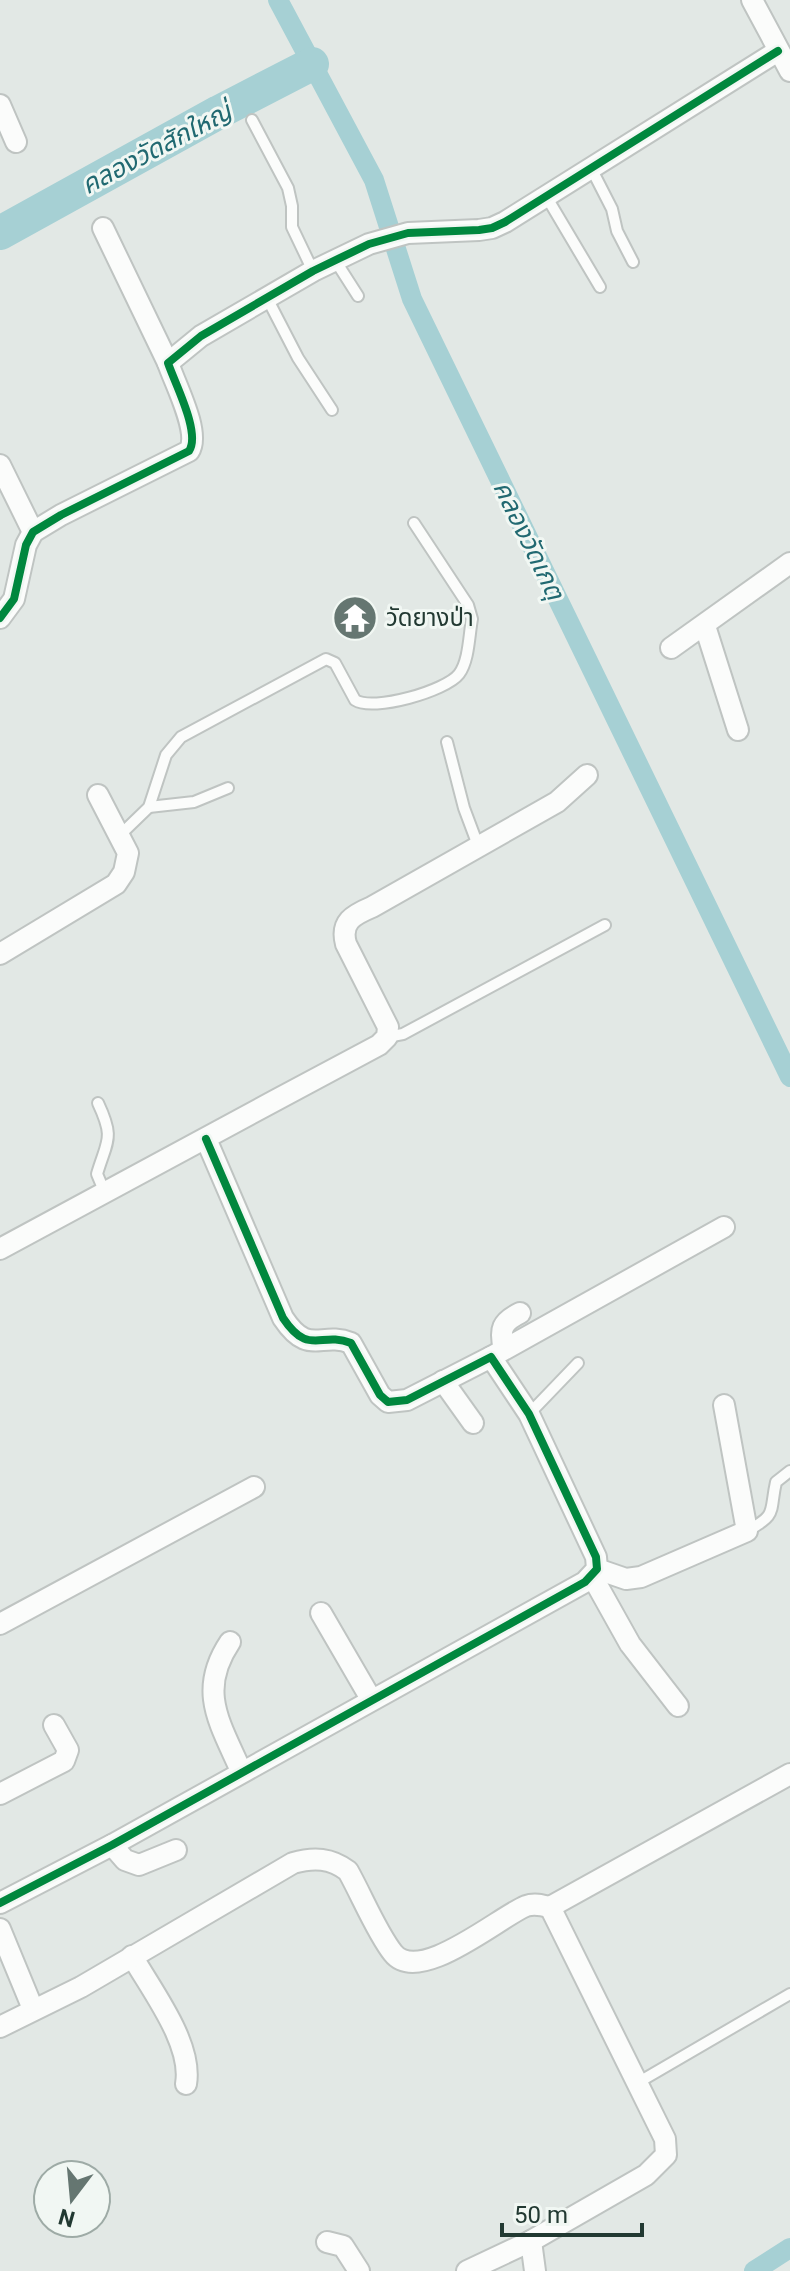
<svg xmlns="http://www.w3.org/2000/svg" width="790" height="2271" font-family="Roboto,'Noto Sans Thai',sans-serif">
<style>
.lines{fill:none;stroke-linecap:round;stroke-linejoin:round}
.canal{stroke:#a6d0d4;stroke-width:20}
.river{stroke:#a6d0d4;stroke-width:34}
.lane-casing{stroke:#bfc4c2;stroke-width:14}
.street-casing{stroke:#bfc4c2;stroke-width:24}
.lane{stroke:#fbfcfb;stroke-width:10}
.street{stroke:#fbfcfb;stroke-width:20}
.cycleway-casing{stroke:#f1f7f3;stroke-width:13}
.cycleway{stroke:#00873e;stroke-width:8}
.labels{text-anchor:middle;stroke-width:6;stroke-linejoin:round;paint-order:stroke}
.poi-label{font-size:24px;fill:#223932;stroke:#f1f7f3;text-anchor:start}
.water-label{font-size:26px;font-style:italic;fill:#216971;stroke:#f1f7f3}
</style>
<rect width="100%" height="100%" fill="#e2e8e5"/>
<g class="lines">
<g class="canal">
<path d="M278,0L374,180L412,299L790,1077"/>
<path d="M754,2271L790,2248"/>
</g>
<path class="river" d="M0,233L219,112L312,64"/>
<g class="lane-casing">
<g id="lane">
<path d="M252,120L288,188L292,206V227L313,271"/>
<path d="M591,168L612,209L617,231L633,262"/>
<path d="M546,196L600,287"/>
<path d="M335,260L358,296"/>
<path d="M267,298L298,358L332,410"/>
<path d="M447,742L464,808L479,848"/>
<path d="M149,807L194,802L228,788"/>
<path d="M119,836L149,807L166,755L181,737L326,659L335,663L355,700C373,712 446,691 459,674C469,661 469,635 472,619L468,605L414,523"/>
<path d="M387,1037L403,1034L605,925"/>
<path d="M98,1103C115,1139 107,1140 97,1174L105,1193"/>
<path d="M529,1414L578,1363"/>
<path d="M747,1531C778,1514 769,1513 776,1482L790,1471"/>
<path d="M639,2082L790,1994"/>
</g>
</g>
<g class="street-casing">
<g id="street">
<path d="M752,0L790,71"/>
<path d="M0,105L16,142"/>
<path d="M103,228L168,363"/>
<path d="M0,465L33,532"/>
<path d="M0,618L14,599L26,545L33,532L61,515L189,451C201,433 175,384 168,363L201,336L313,271L369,244L408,233L479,230L492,228L505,222L778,51"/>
<path d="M705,626L738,730"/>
<path d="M671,648L790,563"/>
<path d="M0,954L116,884L124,872L128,853L98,795"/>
<path d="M0,1249C126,1182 252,1112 379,1045L387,1037L388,1027L346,944C340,922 353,915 372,907L557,802L587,775"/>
<path d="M504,1349C499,1329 502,1322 520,1313"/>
<path d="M491,1357L724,1227"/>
<path d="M443,1381L473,1423"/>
<path d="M597,1569L626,1579L641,1577L747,1531L724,1405"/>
<path d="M592,1576L630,1644L678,1706"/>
<path d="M321,1613L371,1699"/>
<path d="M0,1624L254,1487"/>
<path d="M230,1642C197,1691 220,1723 241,1771"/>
<path d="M0,1794L64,1761L68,1750L54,1725"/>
<path d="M112,1845L125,1860L139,1865L176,1850"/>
<path d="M0,1903L112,1845L585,1582L597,1569L596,1557L529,1414L491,1357L407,1400L388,1402L380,1395L351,1343C320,1331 309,1357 283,1318L206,1139"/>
<path d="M0,1929L33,2009"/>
<path d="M132,1956C152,1991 193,2044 186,2084"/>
<path d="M0,2027L81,1987L293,1863C314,1857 331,1858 348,1871C362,1896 377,1933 393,1953C419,1986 499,1917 526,1906C534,1903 542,1905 550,1907L790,1774"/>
<path d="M531,2241L535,2271"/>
<path d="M327,2242L343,2246L359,2271"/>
<path d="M467,2271L531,2241L646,2175L666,2155L665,2139L550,1907"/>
</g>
</g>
<use href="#lane" class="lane"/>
<use href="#street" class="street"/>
<g class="cycleway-casing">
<g id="cycleway">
<path d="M0,618L14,599L26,545L33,532L61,515L189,451C201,433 175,384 168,363L201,336L313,271L369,244L408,233L479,230L492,228L505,222L778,51"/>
<path d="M0,1903L112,1845L585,1582L597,1569L596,1557L529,1414L491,1357L407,1400L388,1402L380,1395L351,1343C320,1331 309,1357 283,1318L206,1139"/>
</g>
</g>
<use href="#cycleway" class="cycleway"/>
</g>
<defs>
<g id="temple-disc" transform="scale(2.3)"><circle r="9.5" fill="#657671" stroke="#f1f7f3"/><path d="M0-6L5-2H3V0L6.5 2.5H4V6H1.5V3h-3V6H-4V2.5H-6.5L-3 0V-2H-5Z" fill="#fff"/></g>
</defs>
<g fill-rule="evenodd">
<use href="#temple-disc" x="355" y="618"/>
</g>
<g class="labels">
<g class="poi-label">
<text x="386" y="626">วัดยางป่า</text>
</g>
<g class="water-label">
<text transform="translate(156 148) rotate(-28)" y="9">คลองวัดสักใหญ่</text>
<text transform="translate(529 540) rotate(64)" y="9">คลองวัดเกตุ</text>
</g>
</g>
<g transform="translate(72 2199) rotate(196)"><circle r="38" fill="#f1f7f3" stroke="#9eaba6" stroke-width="2"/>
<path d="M0-6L14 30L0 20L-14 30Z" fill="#657671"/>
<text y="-12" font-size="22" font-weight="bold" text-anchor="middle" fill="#223932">N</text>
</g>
<path d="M502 2223v12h140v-12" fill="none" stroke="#223932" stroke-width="4"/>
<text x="514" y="2223" font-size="24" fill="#223932" stroke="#f1f7f3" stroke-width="6" paint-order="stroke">50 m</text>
</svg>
